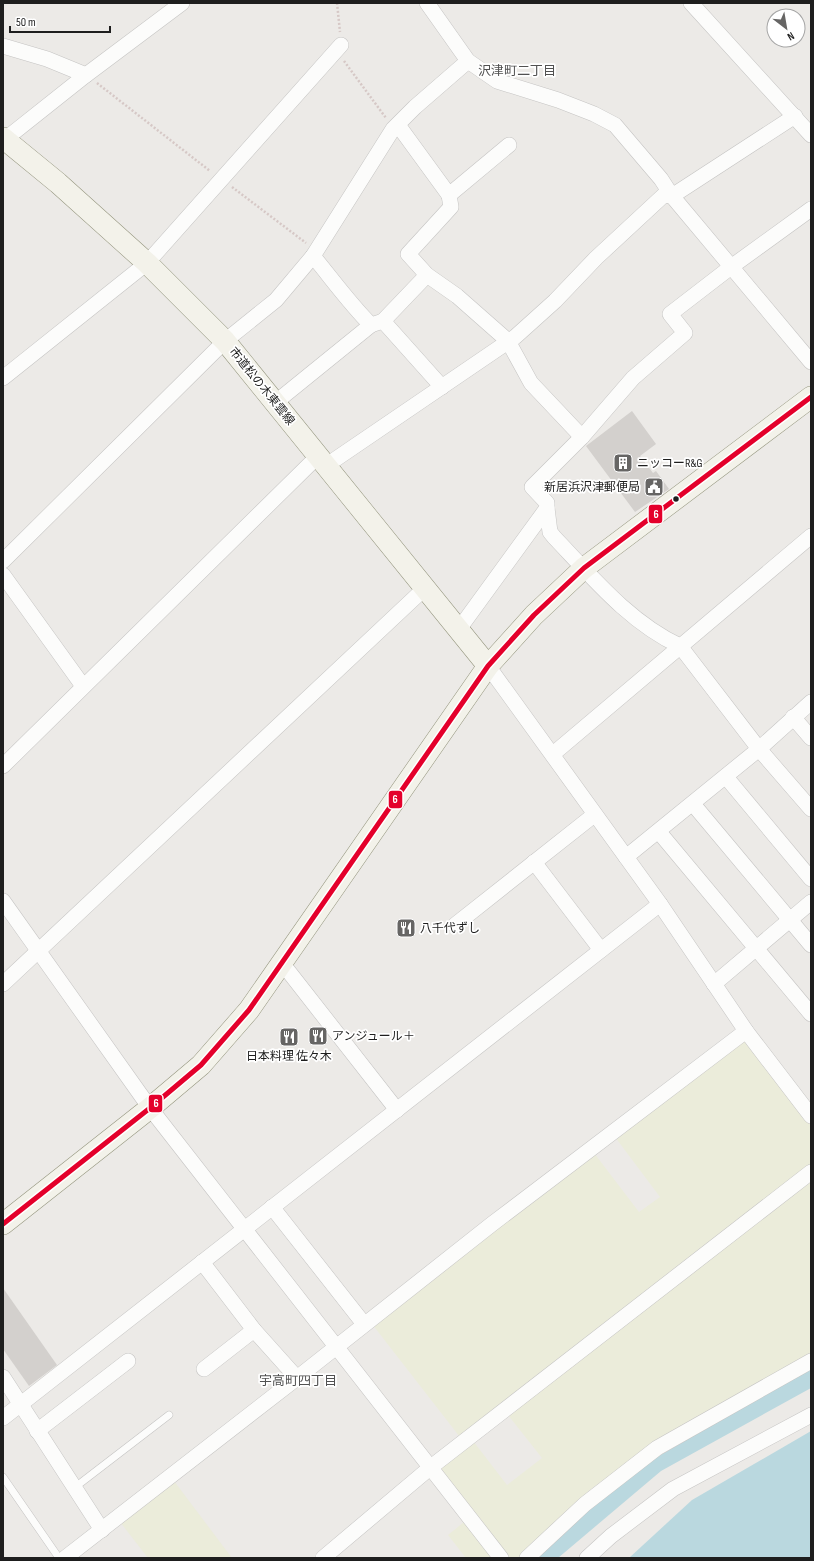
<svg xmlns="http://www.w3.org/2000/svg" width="814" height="1561" font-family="'Sofia Sans Condensed','Noto Sans JP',sans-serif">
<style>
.farmland{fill:#ebecda;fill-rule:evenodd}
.water{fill:#bad8df}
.building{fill:#d3d0cd}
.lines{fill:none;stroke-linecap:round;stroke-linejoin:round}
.lane-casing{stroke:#c5c4c3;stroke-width:8}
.street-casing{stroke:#c5c4c3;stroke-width:16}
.secondary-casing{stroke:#94957e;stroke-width:22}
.path{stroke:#d6c8c6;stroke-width:2.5;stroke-dasharray:2 2;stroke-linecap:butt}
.lane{stroke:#fcfcfb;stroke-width:7}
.street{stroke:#fcfcfb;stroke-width:15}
.secondary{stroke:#f3f2ea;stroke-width:21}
.bus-1-casing{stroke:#fff;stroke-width:8}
.bus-1{stroke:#e4002b;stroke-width:5}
.bus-dot{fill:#1e1e1e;stroke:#fff;stroke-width:1.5}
.labels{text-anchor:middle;stroke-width:3.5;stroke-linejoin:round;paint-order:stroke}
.street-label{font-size:12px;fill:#1e1e1e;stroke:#fff}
.poi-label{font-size:12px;fill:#1e1e1e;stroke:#fff;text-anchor:start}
.neighbourhood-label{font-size:13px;fill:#515151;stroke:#fff}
.line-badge{stroke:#fff;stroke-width:1.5}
.badge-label{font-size:11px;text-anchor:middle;font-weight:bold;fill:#fff}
</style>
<rect width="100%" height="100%" fill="#eceae7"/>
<g class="farmland">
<path d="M746,1031L811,1116V1355L658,1442L591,1489L519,1558H466L448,1535L469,1518L431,1467L463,1441L372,1324L591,1149L639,1212L660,1197L612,1133ZM504,1410L542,1458L507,1485L470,1437Z"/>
<path d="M171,1477L232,1558H148L117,1518Z"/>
</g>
<g class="water">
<path d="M811,1368V1388L661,1471L558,1558H535L582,1513L645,1464Z"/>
<path d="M811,1431V1558H629L692,1500Z"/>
</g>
<g class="building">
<path d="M632,411L656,444L640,456L653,473L656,471L669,489L635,512L586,446Z"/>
<path d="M3,1288L57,1365L29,1386L3,1349Z"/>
</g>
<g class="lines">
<g class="lane-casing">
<g id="lane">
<path d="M3,1477L59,1558"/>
<path d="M74,1488L169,1415"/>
</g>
</g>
<g class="street-casing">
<g id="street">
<path d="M427,3L468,61L497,81L558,100L594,114L615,125L661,179L672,196L811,362"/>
<path d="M691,3L811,135"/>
<path d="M3,46L47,59L86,75"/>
<path d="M398,125L449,195L509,145"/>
<path d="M3,141L86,75L182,3"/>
<path d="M313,256C332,279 350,304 371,325L383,321L442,387"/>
<path d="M427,275L408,254L451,207L449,195"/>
<path d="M383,321L427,275L457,296L508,341L531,383L582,437"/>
<path d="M3,378L147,263L341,45"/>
<path d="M276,402L371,325"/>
<path d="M327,465L515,337L555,301L596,258L664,195L672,196L795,116"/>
<path d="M547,508L550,532L554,537C592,577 630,623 680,646L759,749L811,809"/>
<path d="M3,561L225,341L276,300L313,256L393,129L415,107L468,61"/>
<path d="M3,575L83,686"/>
<path d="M459,629L547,508V503L532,487L582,437L633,378L685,333L670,314L731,267L811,209"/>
<path d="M488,666L660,904L746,1031L811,1116"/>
<path d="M793,717L811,738"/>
<path d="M553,754L811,536"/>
<path d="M3,766L318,456"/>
<path d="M726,777L811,879"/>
<path d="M693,804L811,945"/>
<path d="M659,832L811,1014"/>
<path d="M626,857L759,749L811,702"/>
<path d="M534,862L601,950"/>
<path d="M3,901L150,1108L501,1558"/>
<path d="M455,925L594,815"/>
<path d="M282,963L397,1110"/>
<path d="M3,984L425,588"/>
<path d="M714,984L811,902"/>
<path d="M272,1207L364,1324"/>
<path d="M202,1262L254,1330L297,1378"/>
<path d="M204,1369L254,1330"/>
<path d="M3,1377L102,1530"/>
<path d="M3,1418L660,904"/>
<path d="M37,1431L128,1361"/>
<path d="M65,1558L297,1378L492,1224L746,1031"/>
<path d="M323,1558L431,1467L811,1172"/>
<path d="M527,1558L585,1504L657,1448L811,1361"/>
<path d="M587,1558L611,1536L673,1489L811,1415"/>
</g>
</g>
<g class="secondary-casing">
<g id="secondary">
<path d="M3,138L58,183L147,263L225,341L488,666"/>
<path d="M3,1224L150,1108L201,1065L249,1010L488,666L534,615L584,568L811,397"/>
</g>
</g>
<g class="path">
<path d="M337,3L340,32"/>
<path d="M344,61L386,118"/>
<path d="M97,83L210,171"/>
<path d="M232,187L306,243"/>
</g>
<use href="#lane" class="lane"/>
<use href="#street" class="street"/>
<use href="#secondary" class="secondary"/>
<g class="bus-1-casing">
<path id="bus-1" d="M3,1224L150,1108L201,1065L249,1010L488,666L534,615L584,568L811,397"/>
</g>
<use href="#bus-1" class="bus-1"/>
</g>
<defs>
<g id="building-square" transform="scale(1)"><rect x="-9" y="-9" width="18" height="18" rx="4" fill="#666564" stroke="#fff"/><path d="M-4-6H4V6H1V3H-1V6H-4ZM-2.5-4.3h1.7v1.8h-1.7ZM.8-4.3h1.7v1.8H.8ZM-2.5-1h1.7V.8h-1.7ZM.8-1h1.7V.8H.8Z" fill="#fff"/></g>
<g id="civic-square" transform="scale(1)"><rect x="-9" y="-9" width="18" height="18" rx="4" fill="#666564" stroke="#fff"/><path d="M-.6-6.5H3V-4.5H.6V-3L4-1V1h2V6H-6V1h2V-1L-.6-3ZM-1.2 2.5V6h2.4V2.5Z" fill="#fff"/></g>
<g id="restaurant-square" transform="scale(1)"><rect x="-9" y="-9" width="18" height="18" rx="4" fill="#666564" stroke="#fff"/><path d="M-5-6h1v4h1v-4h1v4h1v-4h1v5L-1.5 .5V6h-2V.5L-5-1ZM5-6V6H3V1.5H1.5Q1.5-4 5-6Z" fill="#fff"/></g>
</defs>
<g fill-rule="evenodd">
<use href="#building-square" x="623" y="463"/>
<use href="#civic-square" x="654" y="487"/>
<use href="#restaurant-square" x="406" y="928"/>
<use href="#restaurant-square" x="318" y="1036"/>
<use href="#restaurant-square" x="289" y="1037"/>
</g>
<circle class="bus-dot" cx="676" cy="499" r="3.5"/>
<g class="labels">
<g class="street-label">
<text transform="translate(262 386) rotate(51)" y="4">市道松の木東雲線</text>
</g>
<g class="poi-label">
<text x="637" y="467">ニッコーR&amp;G</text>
<text x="640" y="491" text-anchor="end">新居浜沢津郵便局</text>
<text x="420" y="932">八千代ずし</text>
<text x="332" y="1040">アンジュール＋</text>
<text x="289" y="1060" text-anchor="middle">日本料理 佐々木</text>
</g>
<g class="neighbourhood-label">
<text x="517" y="75">沢津町二丁目</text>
<text x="298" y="1385">宇高町四丁目</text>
</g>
</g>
<g class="line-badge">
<rect x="648" y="504" width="15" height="20" rx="4" fill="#e4002b"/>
<rect x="388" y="790" width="15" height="19" rx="4" fill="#e4002b"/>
<rect x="148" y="1094" width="15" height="19" rx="4" fill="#e4002b"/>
</g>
<g class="badge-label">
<text x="656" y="518">6</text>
<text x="395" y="803">6</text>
<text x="156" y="1107">6</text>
</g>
<rect width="814" height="1561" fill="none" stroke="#1e1e1e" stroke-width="8"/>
<g transform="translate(786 28) rotate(149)"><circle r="19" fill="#ffffff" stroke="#a5a5a5"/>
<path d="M0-3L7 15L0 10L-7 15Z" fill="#666564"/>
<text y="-6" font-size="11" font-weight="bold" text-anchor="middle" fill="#1e1e1e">N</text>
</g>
<path d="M10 26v6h100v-6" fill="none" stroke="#1e1e1e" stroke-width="2"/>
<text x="16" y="26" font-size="12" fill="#1e1e1e" stroke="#ffffff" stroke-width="3" paint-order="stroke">50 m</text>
</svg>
